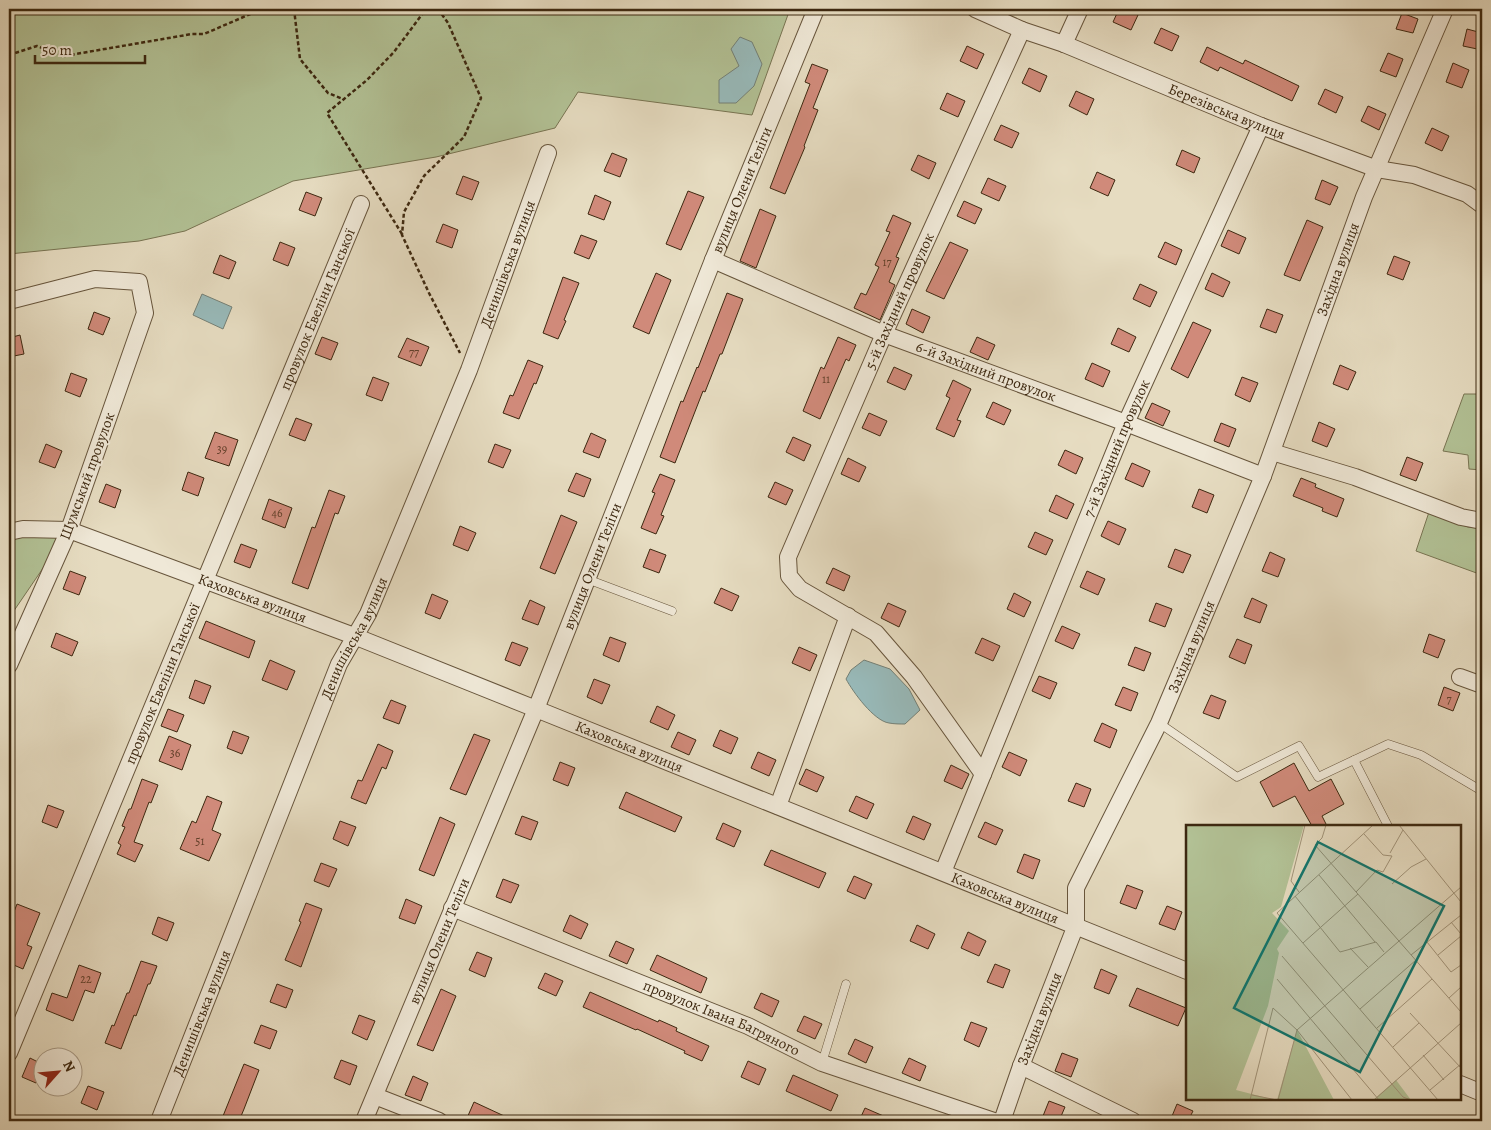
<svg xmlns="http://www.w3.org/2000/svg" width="1491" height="1130" font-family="Alegreya,serif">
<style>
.green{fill:#b2c195;stroke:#787452}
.water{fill:#98baba;stroke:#748076}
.building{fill:#d08a7a;stroke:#3d2810}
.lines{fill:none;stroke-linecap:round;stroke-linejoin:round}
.service-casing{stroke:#67553c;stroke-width:9}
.minor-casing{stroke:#67553c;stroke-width:18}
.path{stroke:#3d2810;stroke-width:2.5;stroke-dasharray:4 2.5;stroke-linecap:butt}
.service{stroke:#efe8d7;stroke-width:8}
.minor{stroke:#efe8d7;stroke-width:16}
.labels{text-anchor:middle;stroke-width:4;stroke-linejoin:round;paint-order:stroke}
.number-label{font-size:12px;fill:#62402a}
.street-label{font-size:15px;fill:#3d2810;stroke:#efe8d7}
.inset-road{fill:none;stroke:#a2947a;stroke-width:1}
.view{fill:#0f766e;fill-opacity:0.15;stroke:#0f766e;stroke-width:2.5}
.inset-edge{fill:none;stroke:#3d2810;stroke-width:2.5}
</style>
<rect width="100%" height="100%" fill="#e6dcc1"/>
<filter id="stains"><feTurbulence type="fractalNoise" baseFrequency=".004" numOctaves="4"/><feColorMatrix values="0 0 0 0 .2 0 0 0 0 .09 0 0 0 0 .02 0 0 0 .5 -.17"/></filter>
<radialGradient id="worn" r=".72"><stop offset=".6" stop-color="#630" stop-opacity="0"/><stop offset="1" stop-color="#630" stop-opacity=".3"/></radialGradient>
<g class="green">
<path d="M9,9H790L752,115L578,92L555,128L436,157L293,181L185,231L139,241L9,254Z"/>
<path d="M1464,394H1482V470L1469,469L1468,455L1443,451Z"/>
<path d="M1429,512L1468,527L1482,528V575L1416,551Z"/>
<path d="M69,530L9,618V532Z"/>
</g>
<g class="water">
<path d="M740,37L752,42L762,64L754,86L736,103H719V80L739,66L731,49Z"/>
<path d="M202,294L232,307L223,329L193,315Z"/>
<path d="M864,660L890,669L909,689L920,710L905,724C900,724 894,724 889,723C874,721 853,692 846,679L851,670Z"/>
</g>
<g class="building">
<path d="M1119,9H1124L1138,15L1131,30L1113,22Z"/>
<path d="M1402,13L1418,19L1413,33L1396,29Z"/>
<path d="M1161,28L1179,36L1172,51L1154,43Z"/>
<path d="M1467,29L1482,33V50L1463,46Z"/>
<path d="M967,46L984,54L977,69L960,61Z"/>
<path d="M1207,47L1243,64L1245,60L1299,86L1292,101L1220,67L1218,71L1200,62Z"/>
<path d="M1388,53L1403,59L1396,77L1380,71Z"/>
<path d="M1453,63L1469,70L1462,88L1446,82Z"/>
<path d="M812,64L828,70L813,108L818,110L804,146L805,147L785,194L770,188L810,84L805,82Z"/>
<path d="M1029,68L1047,76L1040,92L1022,83Z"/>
<path d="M1325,89L1343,97L1336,113L1318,104Z"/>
<path d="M1076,91L1094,99L1087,115L1069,106Z"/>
<path d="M947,93L965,101L958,117L940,109Z"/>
<path d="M1368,106L1386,114L1379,130L1361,121Z"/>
<path d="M1001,125L1019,133L1012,148L994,140Z"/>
<path d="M1432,128L1449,136L1442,151L1425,143Z"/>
<path d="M1182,150L1200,158L1194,173L1176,165Z"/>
<path d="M612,153L627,159L620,177L604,171Z"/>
<path d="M918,155L936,163L929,179L911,170Z"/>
<path d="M1097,172L1115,180L1108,196L1090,188Z"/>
<path d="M463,176L479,182L472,200L456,194Z"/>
<path d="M988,178L1006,186L999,201L981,193Z"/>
<path d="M1322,180L1338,187L1330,205L1315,199Z"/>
<path d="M688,191L704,197L681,250L666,244Z"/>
<path d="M306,192L322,198L315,216L299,210Z"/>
<path d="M595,195L611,202L604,220L588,214Z"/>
<path d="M964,201L982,209L975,224L957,216Z"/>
<path d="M760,209L776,216L756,268L740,261Z"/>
<path d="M893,215L911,223L896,257L899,258L889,282L895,285L880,320L854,308L861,293L866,295L879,267L875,265L890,232L886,231Z"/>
<path d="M1307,220L1323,227L1300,281L1284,275Z"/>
<path d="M443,224L458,230L452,248L436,242Z"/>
<path d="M1228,230L1246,238L1239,254L1221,246Z"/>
<path d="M581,235L597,241L589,259L574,253Z"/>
<path d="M280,242L295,248L288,266L273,260Z"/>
<path d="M950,242L968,250L944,299L926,291Z"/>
<path d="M1165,242L1182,250L1176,265L1158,257Z"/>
<path d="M220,255L236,262L229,279L213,273Z"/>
<path d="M1394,256L1410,262L1403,280L1387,274Z"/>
<path d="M656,273L671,280L649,334L633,327Z"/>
<path d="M1212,273L1230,282L1223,297L1205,289Z"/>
<path d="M563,277L579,283L564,320L566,321L558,339L543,333Z"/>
<path d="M1140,284L1157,292L1150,307L1133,299Z"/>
<path d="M727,293L743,299L722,354H720L705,392L703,391L675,463L660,457L681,401L683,402L697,367L698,368Z"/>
<path d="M912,309L930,317L923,333L906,324Z"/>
<path d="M1267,309L1283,315L1276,333L1260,327Z"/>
<path d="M94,312L110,318L103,335L88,329Z"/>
<path d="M1193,322L1211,330L1188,378L1171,369Z"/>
<path d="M1118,328L1136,337L1129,352L1111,344Z"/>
<path d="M20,335L24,354L9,357V338Z"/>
<path d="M322,337L338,343L331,360L315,354Z"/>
<path d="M838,337L856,345L849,361L846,359L820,419L803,411L821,367L824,369Z"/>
<path d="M977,337L995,345L988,360L970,352Z"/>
<path d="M407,338L429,347L421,366L398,357Z"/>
<path d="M528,360L543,366L536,384L534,383L519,419L503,413L510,395L513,396Z"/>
<path d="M1092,363L1110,371L1103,387L1085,379Z"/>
<path d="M1340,365L1356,372L1348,390L1333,384Z"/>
<path d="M894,367L912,375L905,390L887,382Z"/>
<path d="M71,373L87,379L80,397L65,391Z"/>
<path d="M373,377L389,383L382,401L366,395Z"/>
<path d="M1242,377L1258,383L1250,402L1235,395Z"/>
<path d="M953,380L971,389L957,420L961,421L954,437L936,429L950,398L946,396Z"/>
<path d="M993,402L1011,410L1004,425L986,417Z"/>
<path d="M1152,403L1170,411L1163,426L1145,418Z"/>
<path d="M869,413L887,421L880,436L862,428Z"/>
<path d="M296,418L312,424L305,441L289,435Z"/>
<path d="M1319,422L1335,429L1327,447L1312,441Z"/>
<path d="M1221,423L1236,429L1229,447L1214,441Z"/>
<path d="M215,432L238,440L229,466L205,458Z"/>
<path d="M591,433L606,440L599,458L583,452Z"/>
<path d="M793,437L811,445L804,461L786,452Z"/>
<path d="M46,444L62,451L55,468L39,462Z"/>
<path d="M495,444L511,450L503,468L488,462Z"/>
<path d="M1065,450L1083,458L1076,474L1058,465Z"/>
<path d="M1407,457L1423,463L1416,481L1400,475Z"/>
<path d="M848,458L866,467L859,482L841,474Z"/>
<path d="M1132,463L1150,471L1143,487L1125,479Z"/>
<path d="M188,472L204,478L198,496L182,490Z"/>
<path d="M576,473L591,479L584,497L568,491Z"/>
<path d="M660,474L675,480L661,515L664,516L656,534L641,528L655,493L652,492Z"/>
<path d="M1301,478L1316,484L1315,487L1344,499L1337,517L1322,511L1323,508L1293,496Z"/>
<path d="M775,482L793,490L786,505L768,497Z"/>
<path d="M106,484L121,490L115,508L99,502Z"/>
<path d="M1199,489L1214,495L1207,513L1192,507Z"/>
<path d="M329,490L345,496L338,514L335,513L308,589L292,583L312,527L315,528Z"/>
<path d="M1056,495L1074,504L1067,519L1049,511Z"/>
<path d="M269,499L292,508L285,528L262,519Z"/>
<path d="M561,515L577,522L555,574L540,568Z"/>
<path d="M1108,521L1126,529L1119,545L1101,536Z"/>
<path d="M460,526L476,533L468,551L453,545Z"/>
<path d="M1035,532L1053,540L1046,555L1028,547Z"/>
<path d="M241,544L257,550L250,568L234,562Z"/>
<path d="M650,549L666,555L659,573L643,567Z"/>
<path d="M1175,549L1191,555L1183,573L1168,567Z"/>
<path d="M1270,552L1285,559L1278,577L1262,571Z"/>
<path d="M833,568L850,576L844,591L826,583Z"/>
<path d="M70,571L86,577L79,595L63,589Z"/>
<path d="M1087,571L1105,579L1098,595L1080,587Z"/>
<path d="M721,588L739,596L732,611L714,603Z"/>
<path d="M1014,593L1031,602L1024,617L1007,609Z"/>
<path d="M432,594L448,601L440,619L425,613Z"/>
<path d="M1252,598L1267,605L1260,623L1244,617Z"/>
<path d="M530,600L545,607L538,625L522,619Z"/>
<path d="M888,603L906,611L899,627L881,618Z"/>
<path d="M1156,603L1172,609L1165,627L1149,621Z"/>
<path d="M206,621L255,641L249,658L199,638Z"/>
<path d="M1062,626L1080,634L1073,649L1055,641Z"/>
<path d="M56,633L78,642L72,656L51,647Z"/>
<path d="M1429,634L1445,640L1438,658L1423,652Z"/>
<path d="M610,637L626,643L619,662L603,655Z"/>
<path d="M982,638L1000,646L993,661L975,653Z"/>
<path d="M1237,639L1252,645L1245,664L1229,657Z"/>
<path d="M512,642L528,648L520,666L505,660Z"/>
<path d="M799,647L817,655L810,671L792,663Z"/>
<path d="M1135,647L1151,653L1144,671L1128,665Z"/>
<path d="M270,660L295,671L287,690L262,680Z"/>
<path d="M1039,676L1057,683L1050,699L1032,691Z"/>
<path d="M594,679L610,685L602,704L587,697Z"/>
<path d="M195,680L211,686L204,704L189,698Z"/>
<path d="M1123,687L1138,693L1131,711L1115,705Z"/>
<path d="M1444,687L1460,693L1453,711L1438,705Z"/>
<path d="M1211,695L1226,701L1219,719L1203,713Z"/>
<path d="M391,700L406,706L399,724L383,718Z"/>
<path d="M657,706L675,715L668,730L650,722Z"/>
<path d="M168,709L184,715L177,732L161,726Z"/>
<path d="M1102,723L1117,730L1110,748L1094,741Z"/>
<path d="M720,730L738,738L731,754L713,746Z"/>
<path d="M233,731L249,737L242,754L227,748Z"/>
<path d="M678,732L696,740L689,755L671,747Z"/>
<path d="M474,734L490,740L466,795L450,789Z"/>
<path d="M169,736L191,745L182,770L159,761Z"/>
<path d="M378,744L393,751L386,769L382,767L366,804L351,798L358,780L362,781Z"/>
<path d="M758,752L776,760L769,776L751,768Z"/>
<path d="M1009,752L1027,760L1020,776L1002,767Z"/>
<path d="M560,762L575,768L568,786L553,780Z"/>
<path d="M1294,763L1309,791L1331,779L1344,804L1322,816L1327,826H1312L1295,796L1273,807L1260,782Z"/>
<path d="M951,765L969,774L962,789L944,781Z"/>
<path d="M806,769L824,777L817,792L799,784Z"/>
<path d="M142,779L158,785L151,803L149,802L134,842L143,845L135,862L117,854L121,845L118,843L125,827L122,826L129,809H131Z"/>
<path d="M1076,783L1091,789L1084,807L1068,801Z"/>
<path d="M626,792L682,817L675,832L619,808Z"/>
<path d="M207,796L222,802L212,830L221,834L209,861L180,849L192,821L196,823Z"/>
<path d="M856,796L874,804L867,819L849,811Z"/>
<path d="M48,805L64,811L57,828L42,822Z"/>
<path d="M522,816L538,822L531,840L515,834Z"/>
<path d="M913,816L931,824L924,840L906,832Z"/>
<path d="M440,817L455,824L434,876L419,870Z"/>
<path d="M340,821L356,827L348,846L333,839Z"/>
<path d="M985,822L1003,830L996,845L978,837Z"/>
<path d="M723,823L741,831L734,847L716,839Z"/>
<path d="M771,850L826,873L819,888L764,865Z"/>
<path d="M1024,854L1040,860L1033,879L1017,872Z"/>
<path d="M321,863L337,869L329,887L314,881Z"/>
<path d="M854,876L872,884L865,899L847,891Z"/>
<path d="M503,879L519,885L511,903L496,897Z"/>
<path d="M1127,885L1143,891L1136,909L1120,903Z"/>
<path d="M406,899L422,906L415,924L399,918Z"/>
<path d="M306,903L322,909L301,967L285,960L301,922L299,921Z"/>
<path d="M17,904L40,913L27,945L32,947L23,969L9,963V925Z"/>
<path d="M1167,906L1182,912L1175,930L1159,924Z"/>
<path d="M570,915L588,924L581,939L563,931Z"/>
<path d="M158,917L174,923L167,941L152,934Z"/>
<path d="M917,925L935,934L928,949L910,941Z"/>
<path d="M968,932L986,941L979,956L961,948Z"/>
<path d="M616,941L634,949L627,964L609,956Z"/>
<path d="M477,952L492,958L485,977L469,970Z"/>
<path d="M657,955L707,978L701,993L650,970Z"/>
<path d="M141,961L157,966L150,984H148L136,1016L134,1015L121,1049L105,1043L112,1025L114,1026L127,993H129Z"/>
<path d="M995,964L1010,970L1003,988L987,982Z"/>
<path d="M79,965L101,973L94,993L85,990L73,1021L46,1010L52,993L67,998Z"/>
<path d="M1101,969L1117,976L1109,994L1094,988Z"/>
<path d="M545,973L563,981L556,996L538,988Z"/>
<path d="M277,984L293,990L286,1008L270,1002Z"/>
<path d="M1137,988L1186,1008L1178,1026L1129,1006Z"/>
<path d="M441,989L456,996L433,1051L417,1045Z"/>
<path d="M590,992L658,1022L659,1020L677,1028L676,1031L709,1046L702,1061L684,1053L685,1051L637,1029L636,1030L583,1007Z"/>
<path d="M761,993L779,1001L772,1017L754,1008Z"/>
<path d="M359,1015L375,1021L367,1040L352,1033Z"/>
<path d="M804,1016L822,1024L815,1039L797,1031Z"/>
<path d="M971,1022L987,1028L979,1047L964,1040Z"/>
<path d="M261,1025L277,1031L270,1049L254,1043Z"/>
<path d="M855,1039L873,1047L866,1063L848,1054Z"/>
<path d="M1062,1053L1078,1059L1071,1077L1055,1071Z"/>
<path d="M30,1058L42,1064V1068L36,1083L22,1077Z"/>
<path d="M909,1058L926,1066L920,1081L902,1073Z"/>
<path d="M341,1060L357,1066L350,1085L334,1078Z"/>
<path d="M748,1061L766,1069L759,1085L741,1077Z"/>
<path d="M244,1064L259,1070L244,1109L239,1121H221Z"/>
<path d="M793,1075L838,1095L831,1111L786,1091Z"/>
<path d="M413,1076L428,1083L421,1101L405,1095Z"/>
<path d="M88,1086L104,1092L97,1110L81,1103Z"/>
<path d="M1049,1101L1065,1107L1059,1121H1041Z"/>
<path d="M474,1102L515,1121H475L467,1118Z"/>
<path d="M1177,1104L1193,1111L1188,1121H1170Z"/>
<path d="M865,1108L895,1121H859Z"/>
</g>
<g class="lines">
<g class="service-casing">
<g id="service">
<path d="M587,579L672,611"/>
<path d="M1159,723L1237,777L1299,746L1318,777L1388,744L1421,755L1482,791"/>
<path d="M1354,760L1388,826"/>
<path d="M822,1063L846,984"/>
</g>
</g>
<g class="minor-casing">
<g id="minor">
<path id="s1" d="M975,9L1022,30L1064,44L1261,126L1377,169L1414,175L1467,194L1482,205"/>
<path d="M1064,44L1080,9"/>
<path id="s2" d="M713,260L884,334L1126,423L1263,476"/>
<path d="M9,301L95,279L139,282L145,313L69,530L9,665"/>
<path d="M1272,452L1355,477L1461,517L1482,521"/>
<path id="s3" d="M9,532L23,529L69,530L204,580L354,636L536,709L1187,971"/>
<path d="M1460,677L1482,685"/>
<path id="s4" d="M983,774L1126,423L1261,126"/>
<path d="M778,806L848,616"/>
<path id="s5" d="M943,872L983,774L914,677L876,633L800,589L789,576L788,557L884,334L1022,30"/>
<path id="s6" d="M452,908L748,1026L822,1063L994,1121"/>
<path id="s7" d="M9,1053L361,204"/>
<path d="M1021,1066L1133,1121"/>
<path d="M1460,1084L1482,1093"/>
<path d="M375,1096L439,1121"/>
<path id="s8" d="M159,1121L339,664L368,614L469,370L548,153"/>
<path id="s9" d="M364,1121L536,709L713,260L816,9"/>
<path id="s10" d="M1002,1121L1021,1066L1076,925V888L1159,723L1263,476L1364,197L1445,9"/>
</g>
</g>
<g class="path">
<path d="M294,9L300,59L328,93L343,99"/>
<path d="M438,9L448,23L481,98L464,137L424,176L404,212L402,235L429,293L460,353"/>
<path d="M9,55L37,46L64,56L192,34H204L262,9"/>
<path d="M402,234L327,113L367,80L394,52L426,9"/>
</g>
<use href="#service" class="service"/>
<use href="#minor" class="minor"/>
</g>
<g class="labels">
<g class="number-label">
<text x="887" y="266">17</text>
<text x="414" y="356">77</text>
<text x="826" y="383">11</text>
<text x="222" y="453">39</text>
<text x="277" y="517">46</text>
<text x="1449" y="703">7</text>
<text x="175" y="757">36</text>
<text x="200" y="845">51</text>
<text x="86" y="983">22</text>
</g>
<g class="street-label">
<text dy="5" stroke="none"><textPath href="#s1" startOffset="272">Березівська вулиця</textPath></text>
<text dy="5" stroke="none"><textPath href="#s9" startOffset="1005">вулиця Олени Теліги</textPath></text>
<text dy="5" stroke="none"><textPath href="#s8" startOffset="926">Денишівська вулиця</textPath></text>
<text dy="5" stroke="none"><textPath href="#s10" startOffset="919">Західна вулиця</textPath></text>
<text dy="5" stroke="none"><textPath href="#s5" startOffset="686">5-й Західний провулок</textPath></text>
<text dy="5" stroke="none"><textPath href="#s7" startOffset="805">провулок Евеліни Ганської</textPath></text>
<text dy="5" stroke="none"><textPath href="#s2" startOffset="295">6-й Західний провулок</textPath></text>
<text dy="5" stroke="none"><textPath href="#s4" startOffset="352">7-й Західний провулок</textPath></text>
<text transform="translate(87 476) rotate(-70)" y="5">Шумський провулок</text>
<text dy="5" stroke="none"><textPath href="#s9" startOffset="600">вулиця Олени Теліги</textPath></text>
<text dy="5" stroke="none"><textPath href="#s3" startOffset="256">Каховська вулиця</textPath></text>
<text dy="5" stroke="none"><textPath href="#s8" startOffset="521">Денишівська вулиця</textPath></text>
<text dy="5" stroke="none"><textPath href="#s10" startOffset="514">Західна вулиця</textPath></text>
<text dy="5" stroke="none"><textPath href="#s7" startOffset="400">провулок Евеліни Ганської</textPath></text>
<text dy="5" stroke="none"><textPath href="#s3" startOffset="661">Каховська вулиця</textPath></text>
<text dy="5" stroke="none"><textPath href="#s3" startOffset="1066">Каховська вулиця</textPath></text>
<text dy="5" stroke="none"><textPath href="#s9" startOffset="195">вулиця Олени Теліги</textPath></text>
<text dy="5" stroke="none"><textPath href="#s8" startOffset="116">Денишівська вулиця</textPath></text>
<text dy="5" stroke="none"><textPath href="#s6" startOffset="291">провулок Івана Багряного</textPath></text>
<text dy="5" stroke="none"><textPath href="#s10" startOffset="109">Західна вулиця</textPath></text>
</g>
</g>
<g transform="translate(1186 825)">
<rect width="275" height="275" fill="#e6dcc1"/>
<path d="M0,0H118L95,82L86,88L103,106L91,124L93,128L82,181L50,265L89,275H0ZM111,205L148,275H91ZM210,255L225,275H187Z" fill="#b2c195"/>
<path class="inset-road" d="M140,0L136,13L129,20L275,187M187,0L91,88L252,275M213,0L275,77M204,28L217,5M133,50L189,117M206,59L225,42L240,34M113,67L105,56L119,0M170,67L191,45L197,47L206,31L197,30L178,9M109,71L154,127L190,117L198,127M265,97L275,109M241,117L265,147L275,140M117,118L172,69M164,123L182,142M225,130L275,90M252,130L275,111M96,131L217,272L225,275M91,154L193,275M263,173L275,162M174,184L230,135M224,188L275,243M191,203L246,154M207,222L233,198M237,230L258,255M244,265L275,239M66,270L91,275M64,275L87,183L111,205L166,275M92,275L111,205L275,62M188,275L275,198"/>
<path class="view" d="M132,17L258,81L174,247L48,183Z"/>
<rect width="275" height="275" class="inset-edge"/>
</g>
<rect width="1491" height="1130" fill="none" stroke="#e6dcc1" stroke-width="30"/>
<rect x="10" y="10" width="1471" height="1110" fill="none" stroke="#3d2810" stroke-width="2.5"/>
<rect x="15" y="15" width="1461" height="1100" fill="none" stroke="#3d2810"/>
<g transform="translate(58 1072) rotate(63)"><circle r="24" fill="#efe8d7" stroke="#a89b87"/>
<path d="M0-4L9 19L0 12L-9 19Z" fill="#8f2418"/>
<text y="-8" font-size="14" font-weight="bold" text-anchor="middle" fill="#3d2810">N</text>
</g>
<path d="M35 55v8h110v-8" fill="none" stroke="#3d2810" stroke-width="2.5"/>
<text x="42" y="55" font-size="15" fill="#3d2810" stroke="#efe8d7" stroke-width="4" paint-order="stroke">50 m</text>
<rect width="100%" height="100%" filter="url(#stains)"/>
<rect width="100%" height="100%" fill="url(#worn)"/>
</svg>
